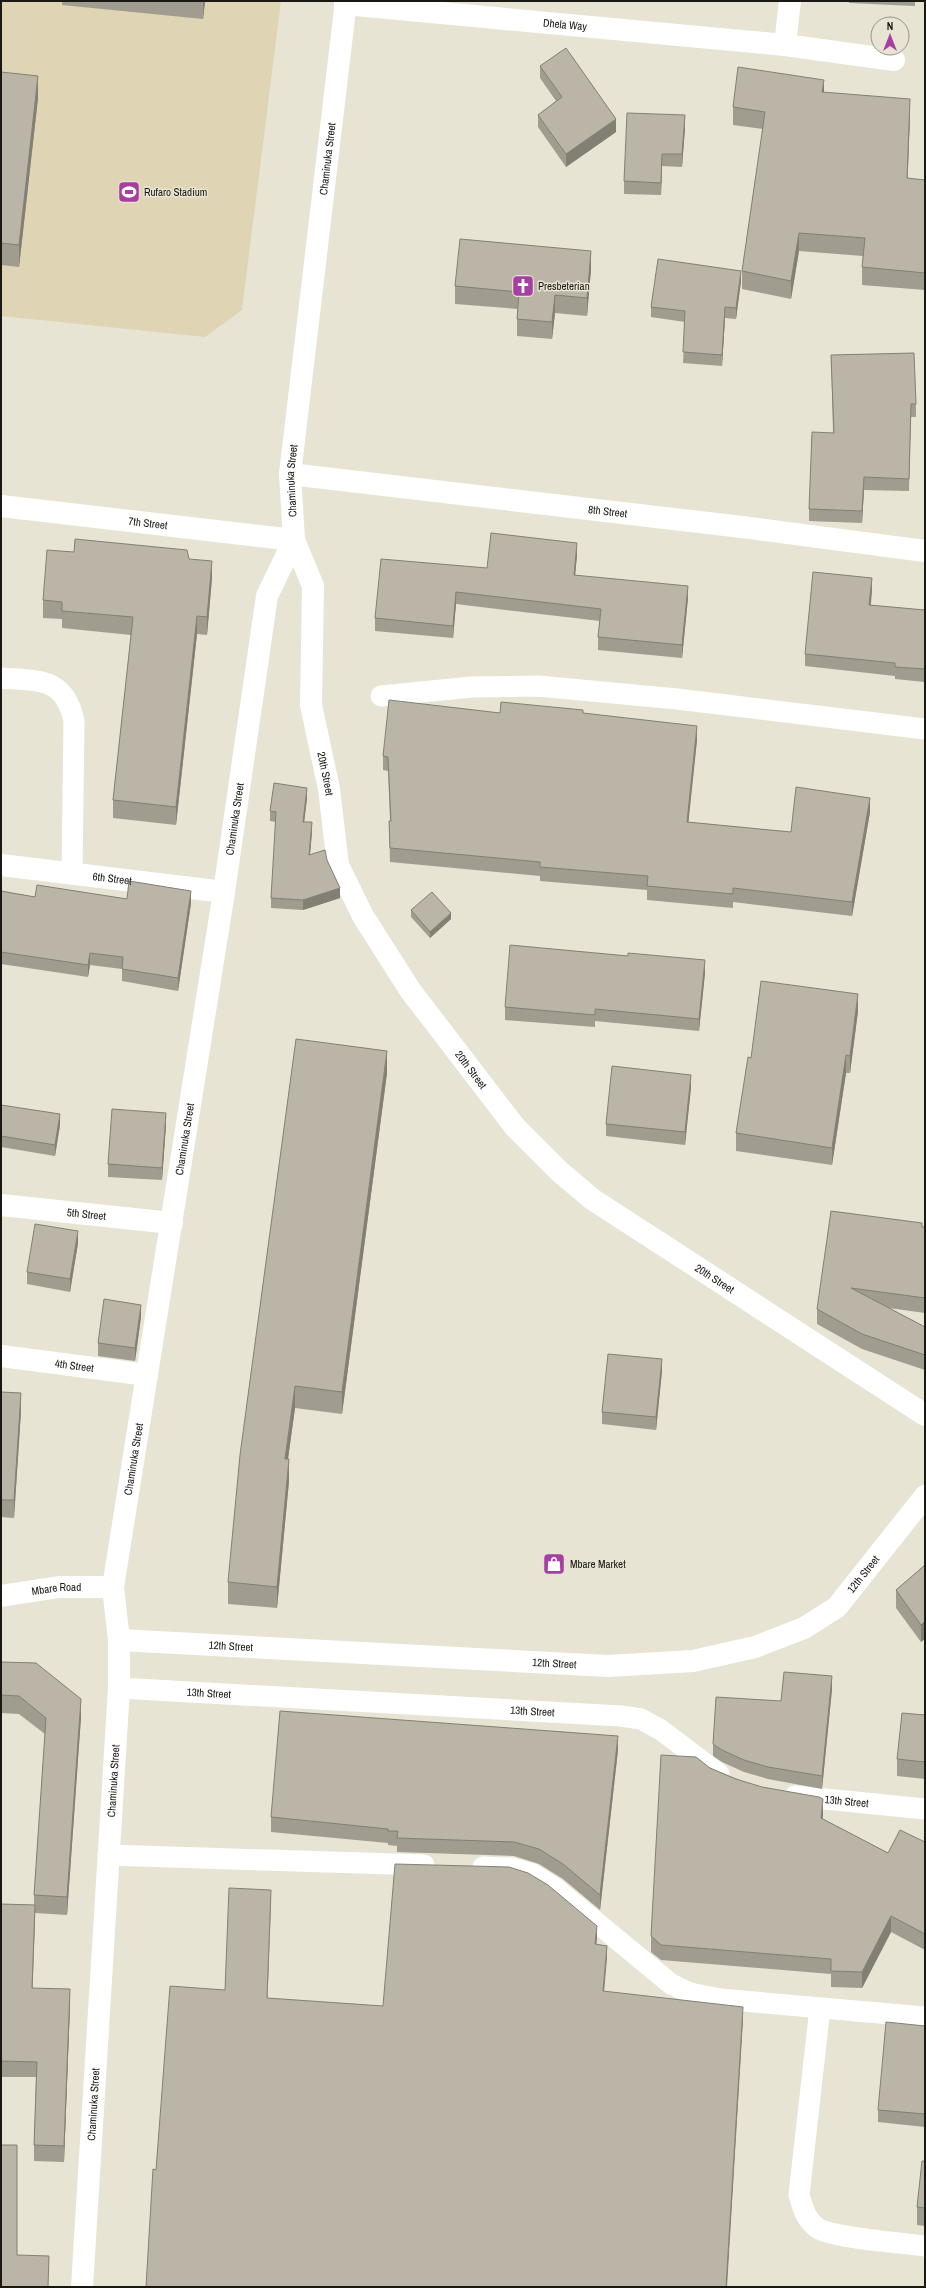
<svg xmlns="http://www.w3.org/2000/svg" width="926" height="2288" font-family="'Archivo Narrow',sans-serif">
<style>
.green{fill:#dfd5b4}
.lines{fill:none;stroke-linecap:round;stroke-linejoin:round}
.service{stroke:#fff;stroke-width:21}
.minor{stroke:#fff;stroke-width:22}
.wall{fill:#a09c8f}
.shaded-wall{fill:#827f74}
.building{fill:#bab5a6;stroke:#827f74}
.labels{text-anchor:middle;stroke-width:3;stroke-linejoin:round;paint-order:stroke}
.street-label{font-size:11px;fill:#1a1813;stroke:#e8e4d4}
.poi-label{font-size:11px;fill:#1a1813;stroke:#e8e4d4;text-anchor:start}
</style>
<rect width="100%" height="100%" fill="#e8e4d4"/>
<path class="green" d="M1,1H281L242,310L205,337L1,316Z"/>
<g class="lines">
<g class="service">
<path d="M1,678C38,681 65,677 74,721L72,874"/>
<path d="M381,696L472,687L538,686L677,699L925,729"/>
<path id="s1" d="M119,1688L621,1716L641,1719L661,1730L719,1774"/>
<path id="s2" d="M795,1796L925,1809"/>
<path d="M108,1855L424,1865"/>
<path d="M483,1867L511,1868L533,1874L555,1888L671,1984L690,1993L720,1999L925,2017"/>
<path d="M820,2008L799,2195C803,2208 805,2218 816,2227C829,2238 904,2243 925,2246"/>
</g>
<g class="minor">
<path id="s3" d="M345,4L785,45L894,60"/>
<path d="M785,45L790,1"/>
<path id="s4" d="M290,474L742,527L925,551"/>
<path id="s5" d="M1,506L294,540L313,586L311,705L329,789L338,865L363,916L410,990L515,1127L559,1171L592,1199L925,1415"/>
<path id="s6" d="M1,865L224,892"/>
<path id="s7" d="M1,1205L172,1223"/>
<path id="s8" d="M1,1356L147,1375"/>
<path id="s9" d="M1,1596L59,1587H113"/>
<path id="s10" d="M119,1640L608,1666L693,1661L755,1647L804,1628L837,1607L925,1496"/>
<path id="s11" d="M82,2287L119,1688V1640L113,1587L224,892L267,596L294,540L290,474L346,1"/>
</g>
</g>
<g class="wall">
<path d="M62,1H205L203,19L62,5Z"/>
<path d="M849,1H915V6L849,3Z"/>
<path d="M540,66L616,132L566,167L538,127V115L556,101L540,78Z"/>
<path d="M1,72L38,98L19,267L1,265Z"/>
<path d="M824,92L910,116L907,178L925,180V290L862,285V267L863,256L799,251L791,299L742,289V271L763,129L733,125V107Z"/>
<path d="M685,128L682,167L662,166L661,195L624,194V181Z"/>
<path d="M591,269L587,316L555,313L552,339L517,336V319L518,309L455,304V286Z"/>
<path d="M741,281L736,319L725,318L722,366L683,363L685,322L651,317V307Z"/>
<path d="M831,355L916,404V417H911L909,491L864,490L862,523L809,521V509L833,433Z"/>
<path d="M74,552L189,559L212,578L207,635L197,634L176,825L113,818V800L131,635L62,628V619L43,618V600Z"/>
<path d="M577,555L575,575L688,598L682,658L598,650V637L600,621L456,604L453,638L375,631V618L487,568Z"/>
<path d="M872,590L871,605L925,610V682L895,679V676L805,666V654Z"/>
<path d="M500,713H583L697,740L688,822L791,832L870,812L852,916L733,902V908L647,900V890L540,881V876L390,862L389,821H390L388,771L383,770V756Z"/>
<path d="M307,798L304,822L312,832L310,855L327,860L340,898L303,910L271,908V898L276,822L270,821V811Z"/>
<path d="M1,891L35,897L127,899L191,903L178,991L122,981V969L90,965L88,977L1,964Z"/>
<path d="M411,910L451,919L430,938L411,917Z"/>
<path d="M628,956L705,973L699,1031L595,1021V1027L505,1020V1007Z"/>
<path d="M858,1011L850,1073H846L832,1165L736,1151V1133L751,1058Z"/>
<path d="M387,1073L342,1414L295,1408L288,1459L289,1481L277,1608L228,1604V1582Z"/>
<path d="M691,1087L685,1145L606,1136V1124Z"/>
<path d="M1,1105L60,1125L55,1156L1,1147Z"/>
<path d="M166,1125L162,1180L108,1177V1164Z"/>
<path d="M922,1227H925V1313L889,1308L925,1327V1370L862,1349L817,1324V1309Z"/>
<path d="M78,1243L70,1292L27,1284V1272Z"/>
<path d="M141,1317L135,1361L98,1356V1343Z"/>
<path d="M662,1371L656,1430L602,1424V1412Z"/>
<path d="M1,1392L21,1411L14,1518L1,1517Z"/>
<path d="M925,1565L921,1642L896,1608V1590Z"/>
<path d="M1,1662L81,1717L67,1915L35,1913L32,1988L70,2005L64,2162L34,2161V2145L36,2077H1V1904L34,1905V1895L45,1734L19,1714L1,1713Z"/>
<path d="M832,1689L822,1789L768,1779L744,1772L722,1762L713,1756V1744L781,1701Z"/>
<path d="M925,1715V1779L897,1776V1759Z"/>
<path d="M618,1750L600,1910L563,1879L539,1864L514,1856L397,1852V1846L388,1845V1843L271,1832V1817Z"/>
<path d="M710,1768L823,1814V1819L888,1853L925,1842V1950L891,1932L862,1988L831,1987V1974L661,1960L651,1952V1936Z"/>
<path d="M925,2026V2127L878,2122V2110Z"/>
<path d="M925,2161V2226L917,2225V2207Z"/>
</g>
<g class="shaded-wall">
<path d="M203,1H205L203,19Z"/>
<path d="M38,76V98L19,267V245Z"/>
<path d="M824,80V98L822,92Z"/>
<path d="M910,99V116L907,196V178Z"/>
<path d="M685,115V128L682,167V154Z"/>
<path d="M616,119V132L566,167V154Z"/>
<path d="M662,154V166L661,195V183Z"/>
<path d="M799,233V251L791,299V281Z"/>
<path d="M591,251V269L587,316V298Z"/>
<path d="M741,271V281L736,319V308Z"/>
<path d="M555,295V313L552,339V322Z"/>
<path d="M725,307V318L722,366V355Z"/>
<path d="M864,477V490L862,523V511Z"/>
<path d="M577,543V555L574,588V575Z"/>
<path d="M212,561V578L207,635V617Z"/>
<path d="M872,578V590L869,617V605Z"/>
<path d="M688,586V598L682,658V645Z"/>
<path d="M456,592V604L453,638V626Z"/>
<path d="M197,616V634L176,825V807Z"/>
<path d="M697,726V740L687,836V822Z"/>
<path d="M307,788V798L303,832V822Z"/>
<path d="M870,798V812L852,916V902Z"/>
<path d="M312,822V832L309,865V855Z"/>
<path d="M340,888V898L303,910V900Z"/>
<path d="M191,891V903L178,991V978Z"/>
<path d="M451,913V919L430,938V932Z"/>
<path d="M90,953V965L88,977V965Z"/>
<path d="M705,960V973L699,1031V1019Z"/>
<path d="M858,994V1011L850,1073V1056Z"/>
<path d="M387,1051V1073L342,1414V1392Z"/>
<path d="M846,1055V1073L832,1165V1148Z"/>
<path d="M691,1075V1087L685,1145V1132Z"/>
<path d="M166,1113V1125L162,1180V1168Z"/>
<path d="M60,1114V1125L55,1156V1145Z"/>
<path d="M78,1231V1243L70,1292V1279Z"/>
<path d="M141,1305V1317L135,1361V1348Z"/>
<path d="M662,1359V1371L656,1430V1417Z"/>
<path d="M295,1386V1408L285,1480V1459Z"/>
<path d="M21,1393V1411L14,1518V1500Z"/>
<path d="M289,1459V1481L277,1608V1587Z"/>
<path d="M925,1621V1639L921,1642V1625Z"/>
<path d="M832,1676V1689L822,1789V1776Z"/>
<path d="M81,1699V1717L67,1915V1897Z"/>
<path d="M618,1736V1750L600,1910V1895Z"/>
<path d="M823,1799V1814L821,1834V1818Z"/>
<path d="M271,1890V1902L267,2011V1998Z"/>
<path d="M35,1905V1921L32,2003V1988Z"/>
<path d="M891,1916V1932L862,1988V1972Z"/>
<path d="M597,1926V1939L595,1957V1944Z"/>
<path d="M607,1946V1958L603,2004V1991Z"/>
<path d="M70,1989V2005L64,2162V2146Z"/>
<path d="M743,2007V2020L727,2287H726Z"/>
</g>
<g class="building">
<path d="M566,48L616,119L566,154L538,115L562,97L540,66Z"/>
<path d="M738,67L824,80L822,92L910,99L907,178L925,180V273L862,267L865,238L799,233L791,281L742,271L765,112L733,107Z"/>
<path d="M1,72L38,76L19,245L1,243Z"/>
<path d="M627,113L685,115L682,154H662L661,183L624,181Z"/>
<path d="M460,239L591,251L587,298L555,295L552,322L517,319L519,292L455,286Z"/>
<path d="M658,259L741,271L736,308L725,307L722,355L683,352L685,311L651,307Z"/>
<path d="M914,353L916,404H911L909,479L864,477L862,511L809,509L812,432L834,433L831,355Z"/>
<path d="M491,533L577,543L574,575L688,586L682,645L598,637L601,609L456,592L453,626L375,618L381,559L487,568Z"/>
<path d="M75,539L187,550L189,559L212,561L207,617L197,616L176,807L113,800L133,617L62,611V602L43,600L47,550L74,552Z"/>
<path d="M813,572L872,578L869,605L925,610V669L895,667V663L805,654Z"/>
<path d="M389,700L500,713L501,702L583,710V713L697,726L687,822L791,832L796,787L870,798L852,902L733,888V894L647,886L648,876L540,867V862L390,848L389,821H391L388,757L383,756Z"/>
<path d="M274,783L307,788L303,822H312L309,855L325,850L327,860L340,888L303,900L271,898L276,812L270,811Z"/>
<path d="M129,881L191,891L178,978L122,969L123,957L90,953L88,965L1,952V891L35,897L37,885L127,899Z"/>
<path d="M432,892L451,913L430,932L411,910Z"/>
<path d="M510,945L628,956V953L705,960L699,1019L595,1009V1015L505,1007Z"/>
<path d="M761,981L858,994L850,1056L846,1055L832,1148L736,1133L748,1057L751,1058Z"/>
<path d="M296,1039L387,1051L342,1392L295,1386L285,1459H289L277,1587L228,1582L240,1455Z"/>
<path d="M612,1066L691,1075L685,1132L606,1124Z"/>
<path d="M1,1105L60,1114L55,1145L1,1136Z"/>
<path d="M112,1109L166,1113L162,1168L108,1164Z"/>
<path d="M831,1211L922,1223V1227H925V1298L851,1288L925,1327V1355L862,1334L817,1309Z"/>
<path d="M35,1224L78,1231L70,1279L27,1272Z"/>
<path d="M104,1299L141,1305L135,1348L98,1343Z"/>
<path d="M608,1354L662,1359L656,1417L602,1412Z"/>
<path d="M1,1392L21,1393L14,1500H1Z"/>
<path d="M925,1565V1621L921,1625L896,1590Z"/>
<path d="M1,1662L36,1663L81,1699L67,1897L34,1895L46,1718L19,1696L1,1695Z"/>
<path d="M784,1672L832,1676L822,1776L768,1767L744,1760L722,1750L713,1744L716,1697L781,1701Z"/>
<path d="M280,1711L618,1736L600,1895L563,1864L539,1849L514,1842L397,1838L398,1831H388V1829L271,1817Z"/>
<path d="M902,1713L925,1715V1762L897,1759Z"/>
<path d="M661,1755L696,1757L710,1768L736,1779L762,1787L819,1797L823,1799L821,1818L888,1853L900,1830L925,1842V1934L891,1916L862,1972L831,1971V1959L661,1945L651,1936Z"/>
<path d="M395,1864L509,1867L528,1873L548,1885L597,1926L595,1944L607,1946L603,1991L743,2007L726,2287H146L153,2169L156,2170L170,1986L225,1990L229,1888L271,1890L267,1998L383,2006Z"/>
<path d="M1,1904L35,1905L32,1988L70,1989L64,2146L34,2145L37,2062L1,2061Z"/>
<path d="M886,2022L925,2026V2114L878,2110Z"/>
<path d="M1,2145H17V2255L49,2256L48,2287H1Z"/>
<path d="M922,2161H925V2208L917,2207Z"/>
</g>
<defs>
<g id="stadium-square" transform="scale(1.15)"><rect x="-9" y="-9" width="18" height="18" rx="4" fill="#a73ea1" stroke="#e8e4d4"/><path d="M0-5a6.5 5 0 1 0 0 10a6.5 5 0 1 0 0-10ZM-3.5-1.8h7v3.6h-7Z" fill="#fff"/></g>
<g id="church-square" transform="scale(1.15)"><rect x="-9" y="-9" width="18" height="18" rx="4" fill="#a73ea1" stroke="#e8e4d4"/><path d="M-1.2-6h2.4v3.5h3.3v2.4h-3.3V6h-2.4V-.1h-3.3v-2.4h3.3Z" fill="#fff"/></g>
<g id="shop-square" transform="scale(1.15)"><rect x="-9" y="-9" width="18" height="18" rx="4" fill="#a73ea1" stroke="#e8e4d4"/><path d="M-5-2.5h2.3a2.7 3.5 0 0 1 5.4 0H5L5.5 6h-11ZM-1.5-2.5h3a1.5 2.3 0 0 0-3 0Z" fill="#fff"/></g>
</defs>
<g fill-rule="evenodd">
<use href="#stadium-square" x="129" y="192"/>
<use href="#church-square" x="523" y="286"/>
<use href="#shop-square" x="554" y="1564"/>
</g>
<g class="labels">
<g class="street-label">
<text dy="4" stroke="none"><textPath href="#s3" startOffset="221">Dhela Way</textPath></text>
<text dy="4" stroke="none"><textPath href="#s11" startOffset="2150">Chaminuka Street</textPath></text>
<text dy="4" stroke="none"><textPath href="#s11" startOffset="1826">Chaminuka Street</textPath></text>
<text dy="4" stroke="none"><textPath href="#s4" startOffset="320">8th Street</textPath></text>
<text dy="4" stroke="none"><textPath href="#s5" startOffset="148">7th Street</textPath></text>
<text dy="4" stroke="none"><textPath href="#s5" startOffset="534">20th Street</textPath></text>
<text dy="4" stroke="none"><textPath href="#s11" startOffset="1479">Chaminuka Street</textPath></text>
<text dy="4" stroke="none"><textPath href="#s6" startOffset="112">6th Street</textPath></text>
<text dy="4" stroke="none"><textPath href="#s5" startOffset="871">20th Street</textPath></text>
<text dy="4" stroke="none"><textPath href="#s11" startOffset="1155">Chaminuka Street</textPath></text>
<text dy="4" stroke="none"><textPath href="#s7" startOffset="86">5th Street</textPath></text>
<text dy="4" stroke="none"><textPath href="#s5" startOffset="1195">20th Street</textPath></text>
<text dy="4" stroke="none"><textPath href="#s8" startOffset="74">4th Street</textPath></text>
<text dy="4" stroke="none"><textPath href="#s11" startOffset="831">Chaminuka Street</textPath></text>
<text dy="4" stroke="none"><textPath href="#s10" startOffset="772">12th Street</textPath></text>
<text dy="4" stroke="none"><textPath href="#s9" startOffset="56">Mbare Road</textPath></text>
<text dy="4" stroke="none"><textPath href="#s10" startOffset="112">12th Street</textPath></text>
<text dy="4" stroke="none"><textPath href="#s10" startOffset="436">12th Street</textPath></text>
<text dy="4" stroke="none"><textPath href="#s1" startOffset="90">13th Street</textPath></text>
<text dy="4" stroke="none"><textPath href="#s1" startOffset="414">13th Street</textPath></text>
<text dy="4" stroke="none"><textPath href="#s11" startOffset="507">Chaminuka Street</textPath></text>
<text dy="4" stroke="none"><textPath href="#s2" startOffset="52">13th Street</textPath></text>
<text dy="4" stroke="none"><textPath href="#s11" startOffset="183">Chaminuka Street</textPath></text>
</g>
<g class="poi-label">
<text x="144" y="196">Rufaro Stadium</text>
<text x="538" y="290">Presbeterian</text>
<text x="570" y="1568">Mbare Market</text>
</g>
</g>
<rect width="926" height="2288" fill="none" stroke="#1a1813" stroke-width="4"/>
<g transform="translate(890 36)"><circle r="19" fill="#e8e4d4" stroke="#969287"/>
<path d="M0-3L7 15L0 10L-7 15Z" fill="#a73ea1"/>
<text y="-6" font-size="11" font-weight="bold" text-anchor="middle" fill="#1a1813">N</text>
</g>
</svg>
